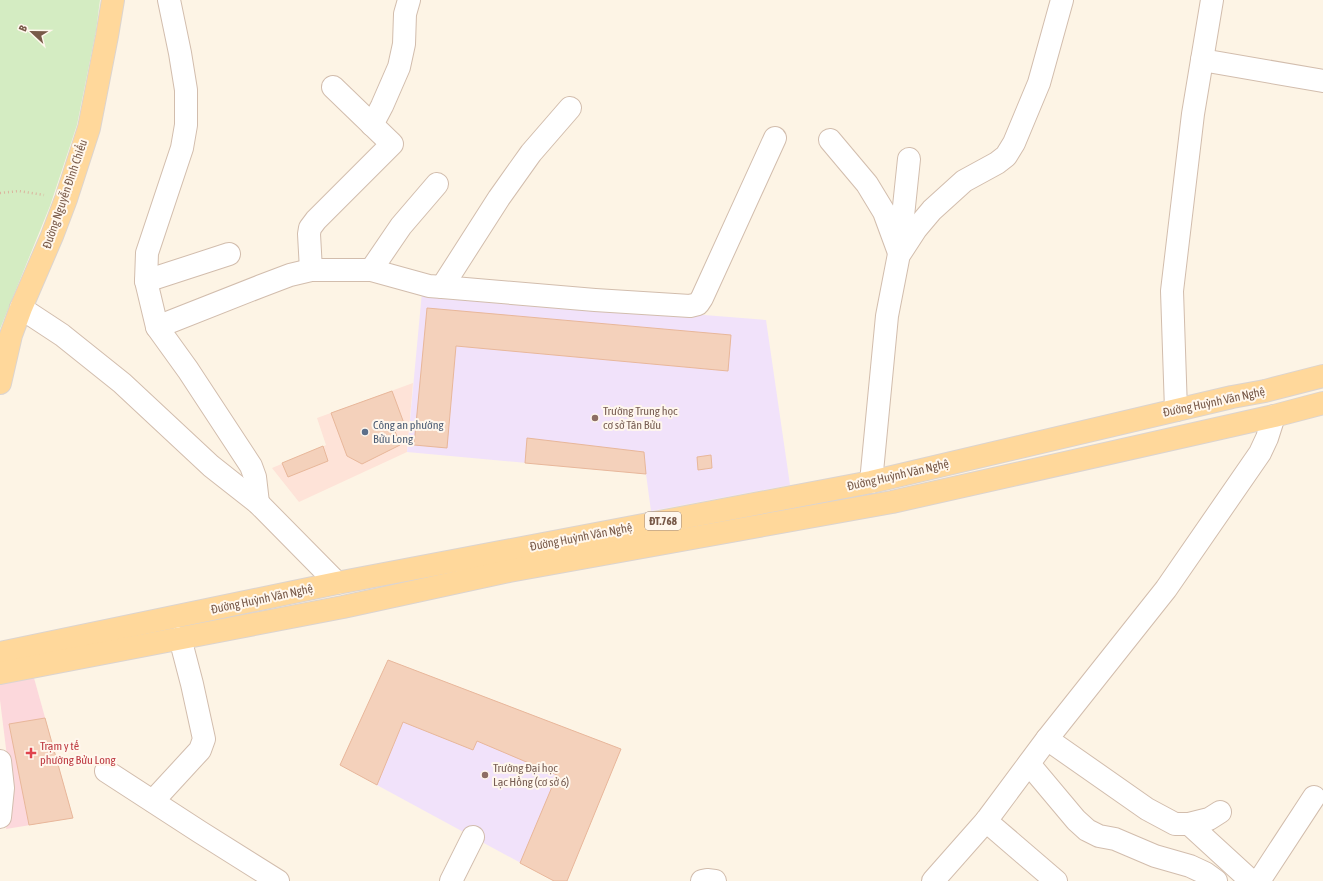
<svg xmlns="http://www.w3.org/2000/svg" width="1323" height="881" font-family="'Asap Condensed',sans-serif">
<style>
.commercial{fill:#fee3d8}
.education{fill:#f1e2fa}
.medical{fill:#fcd8dc}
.green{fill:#d4ecc2}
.building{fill:#f4d1bb;stroke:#e8b79a}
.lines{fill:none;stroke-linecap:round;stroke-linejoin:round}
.minor-casing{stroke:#d2bdad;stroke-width:24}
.major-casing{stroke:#dcd4cf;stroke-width:24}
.path{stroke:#dab49e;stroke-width:2.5;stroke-dasharray:1 3;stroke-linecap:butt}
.minor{stroke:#fff;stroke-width:22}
.major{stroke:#ffd89b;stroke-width:22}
.education-dot{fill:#8d6e63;stroke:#fff7ed;stroke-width:1.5}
.service-dot{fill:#5c6f8a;stroke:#fff7ed;stroke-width:1.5}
.health-dot{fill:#e0444e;stroke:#fff7ed;stroke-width:1.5}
.labels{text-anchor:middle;stroke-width:4;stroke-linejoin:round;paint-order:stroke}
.shield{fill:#fff7ed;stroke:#a0887a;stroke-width:1}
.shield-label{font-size:11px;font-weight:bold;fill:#785948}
.street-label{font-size:12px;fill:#785948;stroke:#fff7ed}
.education-label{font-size:12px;fill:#785e54;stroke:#fff7ed;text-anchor:start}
.service-label{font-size:12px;fill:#4e5e75;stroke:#fff7ed;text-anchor:start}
.health-label{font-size:12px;fill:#be3a42;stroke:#fff7ed;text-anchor:start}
</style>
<rect width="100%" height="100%" fill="#fdf4e5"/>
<path class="commercial" d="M413,383L407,452L299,502L272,468L326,445L317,418Z"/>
<g class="education">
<path d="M422,292L427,293L766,320L790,485L651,511L646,474L407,452Z"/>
<path d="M388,660L621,749L567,881H554L340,765Z"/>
</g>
<path class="medical" d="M34,678L73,818L6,829L11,801V789L0,700V684Z"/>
<path class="green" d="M0,0H100L96,31L77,125L50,206L0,329Z"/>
<g class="building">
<path d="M427,308L731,335L728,371L456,346L447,448L414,445Z"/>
<path d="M392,391L405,426L395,431L400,445L362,464L347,456L331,413Z"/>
<path d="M527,438L644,452L646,474L525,463Z"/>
<path d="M323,446L328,461L288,477L282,463Z"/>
<path d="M711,455L712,468L698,470L697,457Z"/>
<path d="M388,660L621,749L567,881H554L520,863L557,775L477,741L473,750L403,722L377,785L340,765Z"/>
<path d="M45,718L73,818L29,825L9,724Z"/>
</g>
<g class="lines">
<g class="minor-casing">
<g id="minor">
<path d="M169,0L180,53L186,90V125L182,148L147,253L146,281L157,327L188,370L251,466L255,477L258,503"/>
<path d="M1202,60L1323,81"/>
<path d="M372,125L382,106L399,67L404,44L405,14L409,0"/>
<path d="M830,140L867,184L884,212L898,250"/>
<path d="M901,252L916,229L932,210L964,181L997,163L1006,156L1014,143L1039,83L1062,0"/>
<path d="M311,270L309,234L310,228L316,220L392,144L333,87"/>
<path d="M371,270L401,226L437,184"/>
<path d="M146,281L229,254"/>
<path d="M442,287L499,198L531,153L570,108"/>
<path d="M21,308L62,335L122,383L211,466L258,503L337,583"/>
<path d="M157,327L261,286L290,275L311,270H371L429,286L442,287L595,300L690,306L698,304L702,298L775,138"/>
<path d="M1176,410L1172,291L1193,114L1212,0"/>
<path d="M871,482L887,316L899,254L909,159"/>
<path d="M1047,739L1147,809L1175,824H1189L1209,819L1220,812"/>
<path d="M0,761L3,788L0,817"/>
<path d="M1029,764L1076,820L1087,830L1099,836L1115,839L1155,856L1190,866L1205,873L1216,881"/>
<path d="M106,771L200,832L278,881"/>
<path d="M153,801L200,750L204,739L192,684L180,638"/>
<path d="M986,821L1056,881"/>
<path d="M1189,824L1248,878L1256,881L1261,878L1314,797"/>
<path d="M451,881L473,837"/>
<path d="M702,881L707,880L715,881"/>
<path d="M933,881L986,821L1047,739L1166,589L1260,453L1267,438L1274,416"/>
</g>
</g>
<g class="major-casing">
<g id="major">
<path d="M0,383L11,335L21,308L52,236L66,199L89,128L107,36L113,0"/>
<path d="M0,653L337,583L871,482L1232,397L1265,391L1323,376"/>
<path d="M0,673L343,607L509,571L892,502L1274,416L1323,403"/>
</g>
</g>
<path class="path" d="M0,193L19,191L44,195"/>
<use href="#minor" class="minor"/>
<use href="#major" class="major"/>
</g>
<g class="education-dot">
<circle cx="595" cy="418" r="4"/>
<circle cx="485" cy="775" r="4"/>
</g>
<circle class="service-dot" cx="365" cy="432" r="4"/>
<path class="health-dot" d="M29 747h4v4h4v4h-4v4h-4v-4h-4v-4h4z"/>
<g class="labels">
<rect class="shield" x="645" y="512" width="36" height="18" rx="3"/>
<g class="shield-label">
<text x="663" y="525">ĐT.768</text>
</g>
<g class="street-label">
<text transform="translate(65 194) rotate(-71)" y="4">Đường Nguyễn Đình Chiểu</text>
<text transform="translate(1214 402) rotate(-12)" y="4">Đường Huỳnh Văn Nghệ</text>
<text transform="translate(898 475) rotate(-13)" y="4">Đường Huỳnh Văn Nghệ</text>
<text transform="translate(581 537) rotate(-11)" y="4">Đường Huỳnh Văn Nghệ</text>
<text transform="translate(262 599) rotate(-12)" y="4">Đường Huỳnh Văn Nghệ</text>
</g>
<g class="education-label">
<text x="603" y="415">Trường Trung học<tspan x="603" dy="14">cơ sở Tân Bửu</tspan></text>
<text x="493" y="772">Trường Đại học<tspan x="493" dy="14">Lạc Hồng (cơ sở 6)</tspan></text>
</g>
<g class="service-label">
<text x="373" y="429">Công an phường<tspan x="373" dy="14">Bửu Long</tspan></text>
</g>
<g class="health-label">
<text x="40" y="750">Trạm y tế<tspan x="40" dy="14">phường Bửu Long</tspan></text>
</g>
</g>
<g transform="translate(32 32) rotate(292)" stroke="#fff7ed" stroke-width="3" paint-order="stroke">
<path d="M0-3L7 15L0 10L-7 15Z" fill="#785948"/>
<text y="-6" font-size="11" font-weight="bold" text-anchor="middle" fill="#785948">B</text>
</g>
</svg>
